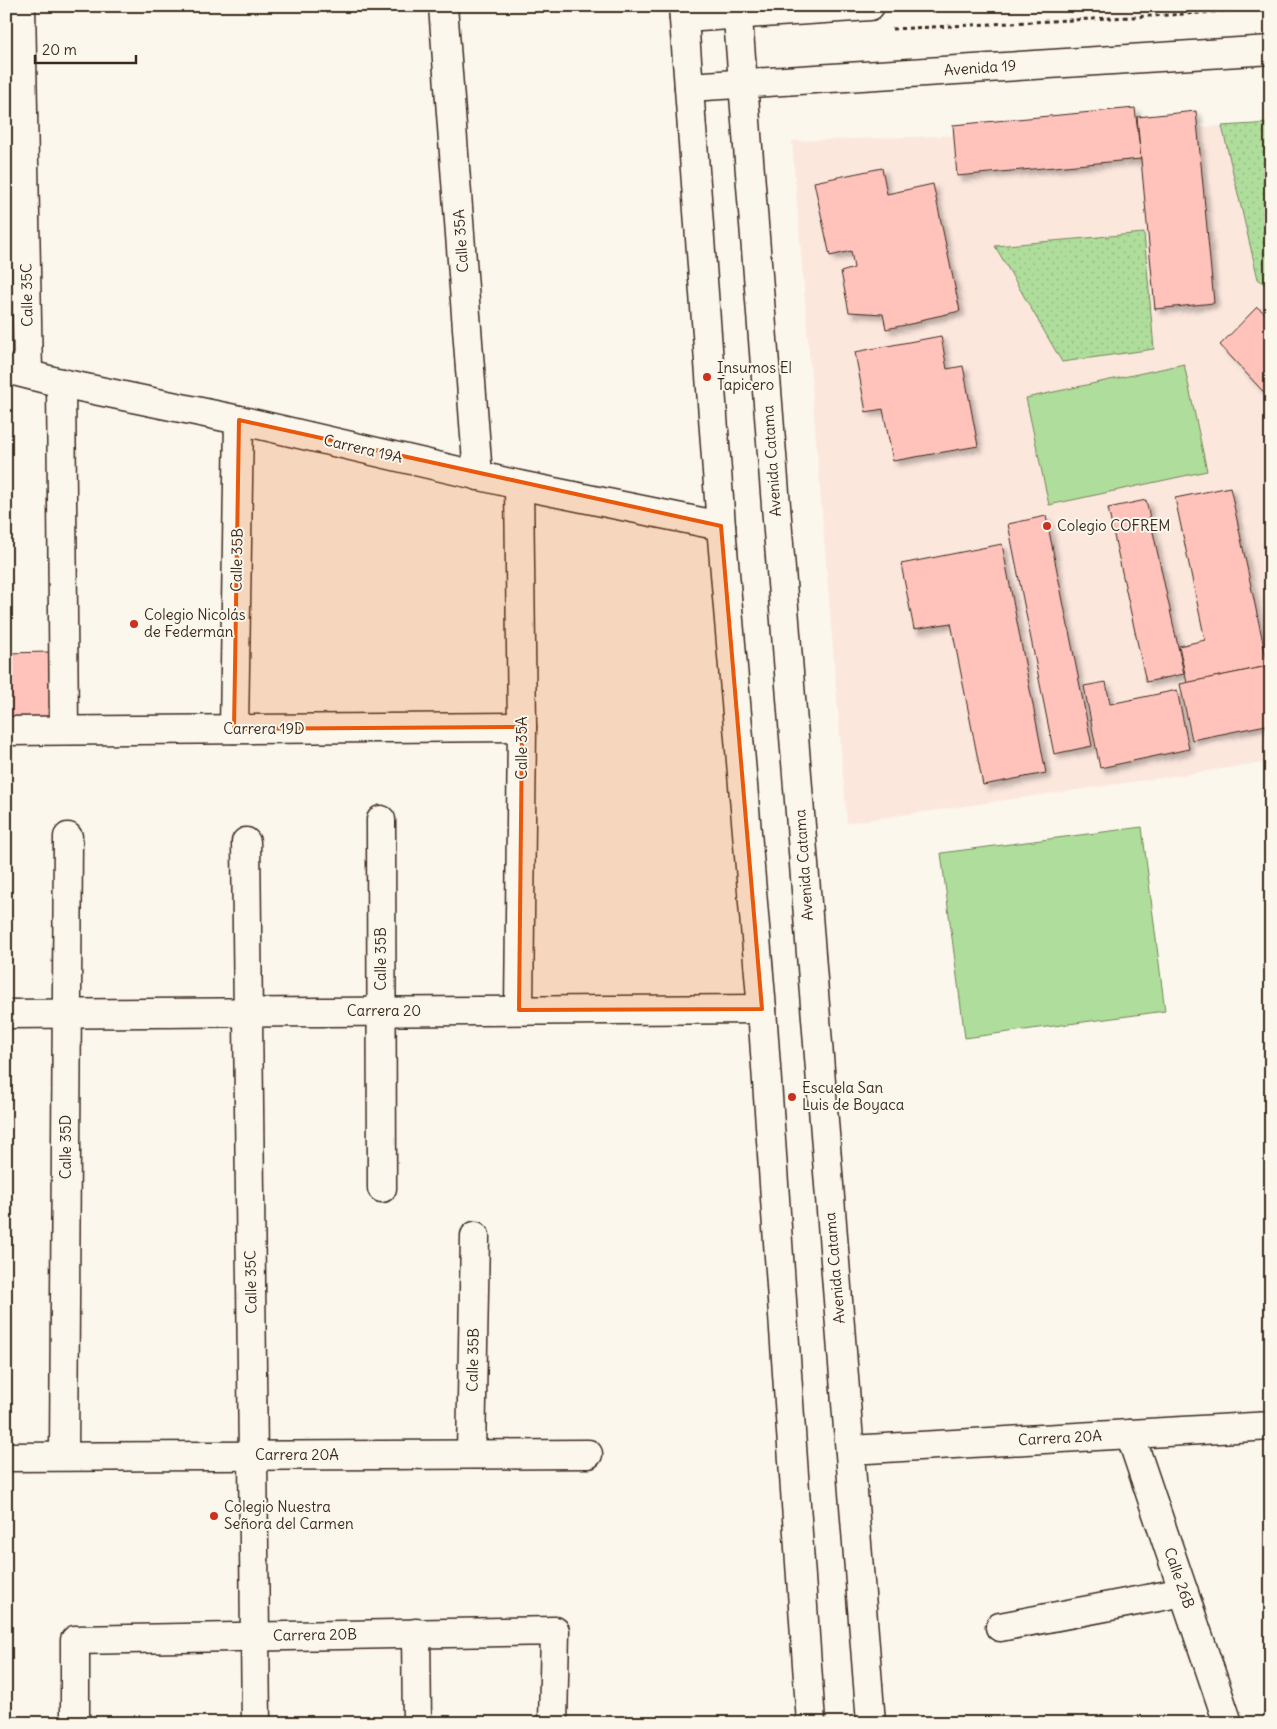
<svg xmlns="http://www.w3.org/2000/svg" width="1277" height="1729" font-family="Delius,sans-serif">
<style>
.built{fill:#fce7dd}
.green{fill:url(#green-dots);stroke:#75845c}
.pitch{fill:#afdd9b;stroke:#75845c}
.building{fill:#ffc3bb;stroke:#3b2a1e;filter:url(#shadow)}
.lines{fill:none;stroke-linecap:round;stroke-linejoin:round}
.street-casing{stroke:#3b2a1e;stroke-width:31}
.secondary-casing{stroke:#3b2a1e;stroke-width:31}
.path{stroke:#3b2a1e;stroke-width:3;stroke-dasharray:4 4;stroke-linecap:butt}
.street{stroke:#fbf7ec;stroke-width:28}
.secondary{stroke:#fbf7ec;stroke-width:28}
.marked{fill:#e8590c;fill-opacity:0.2;stroke:#e8590c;stroke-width:4;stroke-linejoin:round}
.poi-dot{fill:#c8321e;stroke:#fbf7ec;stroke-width:2}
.labels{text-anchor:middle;stroke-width:4;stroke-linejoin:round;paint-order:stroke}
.street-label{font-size:15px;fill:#3b2a1e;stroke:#fbf7ec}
.poi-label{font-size:15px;fill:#3b2a1e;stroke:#fbf7ec;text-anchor:start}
</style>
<defs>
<pattern id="green-dots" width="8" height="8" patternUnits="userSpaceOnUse" patternTransform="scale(1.25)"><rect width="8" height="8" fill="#afdd9b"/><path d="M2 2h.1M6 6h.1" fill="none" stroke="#97be85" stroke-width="1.8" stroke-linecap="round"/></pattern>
<filter id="shadow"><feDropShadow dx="4.5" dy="4.5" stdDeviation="2.5" flood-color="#0004"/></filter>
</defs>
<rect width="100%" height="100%" fill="#fbf7ec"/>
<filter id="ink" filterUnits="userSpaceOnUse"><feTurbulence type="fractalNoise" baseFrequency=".02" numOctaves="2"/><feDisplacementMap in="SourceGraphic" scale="10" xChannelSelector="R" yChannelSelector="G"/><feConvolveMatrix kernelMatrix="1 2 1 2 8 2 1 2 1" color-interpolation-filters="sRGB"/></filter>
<g filter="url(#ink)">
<path class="built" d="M1222,126L1258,279L1271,290V762L847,823L792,141Z"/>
<g class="green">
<path d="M1271,123V290L1258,279L1222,126Z"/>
<path d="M1144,233L1154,349L1062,362L995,246Z"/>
</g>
<g class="pitch">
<path d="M1184,364L1207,471L1049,505L1026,398Z"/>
<path d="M1142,827L1165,1011L965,1038L941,853Z"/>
</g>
<g class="building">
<path d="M1135,108L1141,159L957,176L953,125Z"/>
<path d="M1196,111L1214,303L1155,309L1137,117Z"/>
<path d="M882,168L887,194L933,184L960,311L920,320V322L886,329L883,314L849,312L841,272L854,268L851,251L830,256L814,182Z"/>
<path d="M1257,307L1271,318V400L1220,345Z"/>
<path d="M941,336L947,369L963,366L978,446L893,461L883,409L866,412L855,352Z"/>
<path d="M1230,487L1268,666L1187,683L1179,646L1205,640L1175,498Z"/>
<path d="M1146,500L1184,674L1146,682L1108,508Z"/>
<path d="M1046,516L1092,746L1054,754L1008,524Z"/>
<path d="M1002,544L1046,773L983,785L951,623L914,629L901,564Z"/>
<path d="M49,652L51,725L6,726V653Z"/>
<path d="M1268,666L1271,681V724L1192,740L1180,684Z"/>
<path d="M1106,682L1110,704L1177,690L1189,749L1100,768L1084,686Z"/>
</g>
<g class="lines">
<g class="street-casing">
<g id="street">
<path d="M21,6L28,374"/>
<path d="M443,6L478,476"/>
<path d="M6,369L61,383L239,420L519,485L721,526"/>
<path d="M61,383L64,730"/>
<path d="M234,729L239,420"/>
<path d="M6,731L522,727"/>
<path d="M381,820L382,1188"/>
<path d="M246,842L256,1723"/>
<path d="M519,1010L522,727L519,485"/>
<path d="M6,1014L762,1009"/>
<path d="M1130,1434L1228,1723"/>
<path d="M850,1450L1271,1426"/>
<path d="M471,1454L475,1236"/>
<path d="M64,1456L68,837"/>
<path d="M6,1457L588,1454"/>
<path d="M1000,1627L1184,1592"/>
<path d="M416,1633L417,1723"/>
<path d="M75,1723V1640L555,1631L553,1723"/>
</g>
</g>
<g class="secondary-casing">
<g id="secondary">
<path d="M683,6L721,526L762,1009L811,1723"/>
<path d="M737,6L871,1723"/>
<path d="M684,18L870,6"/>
<path d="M689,87L1271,50"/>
</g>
</g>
<path class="path" d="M892,29L1170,15L1271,8"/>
<use href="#street" class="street"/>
<use href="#secondary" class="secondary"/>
</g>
</g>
<path class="marked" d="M239,420L721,526L762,1009L519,1010L522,727L234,729Z"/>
<g class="poi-dot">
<circle cx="707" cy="377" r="5"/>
<circle cx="1047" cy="526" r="5"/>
<circle cx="134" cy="624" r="5"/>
<circle cx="792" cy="1097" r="5"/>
<circle cx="214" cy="1516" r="5"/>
</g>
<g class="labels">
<g class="street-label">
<text transform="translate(980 68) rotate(-4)" y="5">Avenida 19</text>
<text transform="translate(461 241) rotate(-94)" y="5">Calle 35A</text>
<text transform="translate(27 295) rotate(-91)" y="5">Calle 35C</text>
<text transform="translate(363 449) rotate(13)" y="5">Carrera 19A</text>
<text transform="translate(772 461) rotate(-94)" y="5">Avenida Catama</text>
<text transform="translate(237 560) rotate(-89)" y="5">Calle 35B</text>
<text x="264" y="734">Carrera 19D</text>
<text transform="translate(522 748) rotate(-90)" y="5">Calle 35A</text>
<text transform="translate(804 865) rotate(-94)" y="5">Avenida Catama</text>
<text transform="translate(381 959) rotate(-90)" y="5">Calle 35B</text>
<text x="384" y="1016">Carrera 20</text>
<text transform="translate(66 1147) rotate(-90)" y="5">Calle 35D</text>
<text transform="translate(835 1268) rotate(-95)" y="5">Avenida Catama</text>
<text transform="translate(251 1282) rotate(-91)" y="5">Calle 35C</text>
<text transform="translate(473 1360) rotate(-89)" y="5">Calle 35B</text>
<text transform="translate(1060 1438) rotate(-3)" y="5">Carrera 20A</text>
<text x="297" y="1460">Carrera 20A</text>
<text transform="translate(1179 1578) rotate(71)" y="5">Calle 26B</text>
<text transform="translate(315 1635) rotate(-1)" y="5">Carrera 20B</text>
</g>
<g class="poi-label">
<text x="717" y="373">Insumos El<tspan x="717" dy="17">Tapicero</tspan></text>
<text x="1057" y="531">Colegio COFREM</text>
<text x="144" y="620">Colegio Nicolás<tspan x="144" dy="17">de Federman</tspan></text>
<text x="802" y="1093">Escuela San<tspan x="802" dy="17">Luis de Boyaca</tspan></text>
<text x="224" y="1512">Colegio Nuestra<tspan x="224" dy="17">Señora del Carmen</tspan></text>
</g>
</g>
<rect width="1277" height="1729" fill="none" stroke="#fbf7ec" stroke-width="25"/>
<rect x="12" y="12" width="1252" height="1704" fill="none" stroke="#3b2a1e" stroke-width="2" filter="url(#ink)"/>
<path d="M35 55v8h101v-8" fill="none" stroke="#3b2a1e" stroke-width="2.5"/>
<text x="42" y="55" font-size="15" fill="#3b2a1e" stroke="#fbf7ec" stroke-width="4" paint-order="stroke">20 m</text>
</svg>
